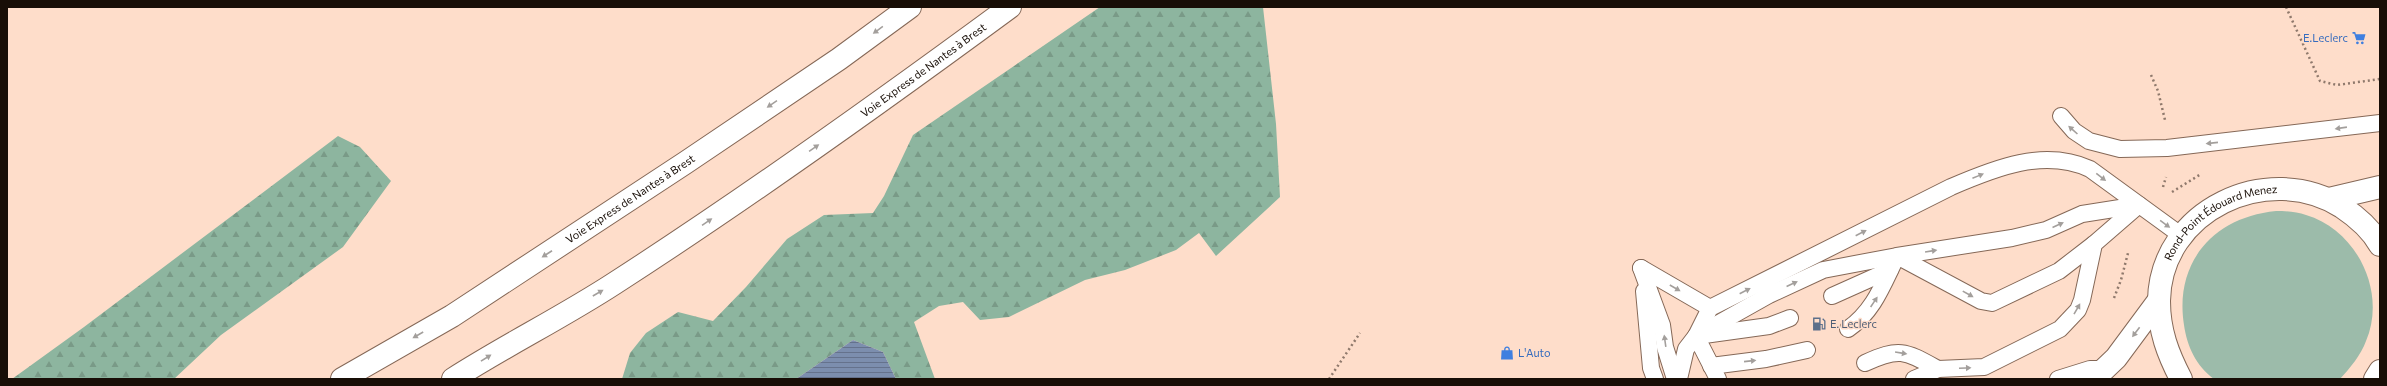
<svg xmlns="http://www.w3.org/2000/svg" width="2387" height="386" font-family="Commissioner,sans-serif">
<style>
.green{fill:#9cbbaa}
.forest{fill:url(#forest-firs)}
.water{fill:url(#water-rules)}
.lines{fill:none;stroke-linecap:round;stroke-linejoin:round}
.lane-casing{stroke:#856857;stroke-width:18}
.secondary-casing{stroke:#856857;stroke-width:24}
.highway-casing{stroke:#856857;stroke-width:24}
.path{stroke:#8f796c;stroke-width:2.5;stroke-dasharray:2 3;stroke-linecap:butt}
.lane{stroke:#fff;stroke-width:16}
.secondary{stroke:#fff;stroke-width:22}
.highway{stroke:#fff;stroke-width:22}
.oneway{fill:#a39f9c}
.labels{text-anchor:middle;stroke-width:3;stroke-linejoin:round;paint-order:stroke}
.shop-label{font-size:11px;fill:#366cbe;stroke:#feddca;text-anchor:end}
.street-label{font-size:11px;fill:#180e07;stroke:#feddca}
.service-label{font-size:11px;fill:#4e5e75;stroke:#feddca;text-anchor:start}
</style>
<defs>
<pattern id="forest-firs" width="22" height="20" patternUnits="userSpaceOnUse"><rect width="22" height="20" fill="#8db59f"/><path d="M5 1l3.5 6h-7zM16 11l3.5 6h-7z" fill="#799a87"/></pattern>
<pattern id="water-rules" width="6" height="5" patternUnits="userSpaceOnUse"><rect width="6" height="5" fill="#7c8eae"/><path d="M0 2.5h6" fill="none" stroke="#65728c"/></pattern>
</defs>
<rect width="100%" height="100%" fill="#feddca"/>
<path class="green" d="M2276,211C2286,211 2297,212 2306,215C2357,230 2387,292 2366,341C2361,355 2350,368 2340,379H2214C2196,366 2187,346 2184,325C2174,262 2214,217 2276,211Z"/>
<g class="forest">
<path d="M1100,7H1263L1276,124L1280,197L1216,256L1199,233L1176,250L1125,270L1085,280L1009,317L980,320L963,302L939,306L914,322L935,379H896L883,352L853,340L796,379H622L630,353L646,333L678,312L713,321L746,287L787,239L824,215L873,213L884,196L913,135Z"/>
<path d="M338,136L360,147L391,181L343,247L221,335L174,379H12L84,327Z"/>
</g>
<path class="water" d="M853,340L883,352L896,379H796Z"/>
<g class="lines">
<g class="lane-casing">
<g id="lane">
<path d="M2061,116L2074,131L2089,141L2120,149L2167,148L2380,123"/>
<path d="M1641,268L1662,325L1665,347L1675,379"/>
<path d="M1641,268L1710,308"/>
<path d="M1644,291L1651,368L1655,379"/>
<path d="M1832,296L1890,270"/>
<path d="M1848,329C1874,311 1883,284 1897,256L1981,301L1992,303L2059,271L2094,244"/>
<path d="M1704,335L1769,326L1790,318"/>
<path d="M1696,336L1710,308L1951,187C1995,168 2044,148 2090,169L2182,236"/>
<path d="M1696,336L1718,379"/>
<path d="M1865,363C1900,347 1905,351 1938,369"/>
<path d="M1711,366L1766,359L1807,350"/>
<path d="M1679,379L1686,349L1696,336L1769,295L1823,270L1897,256L2012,238L2046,230L2082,214L2139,205"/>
<path d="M1914,379L1938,369L1984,367L2060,329L2078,310L2082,300L2094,244L2139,205"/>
<path d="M2058,379L2090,369H2106"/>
</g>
</g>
<g class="secondary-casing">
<g id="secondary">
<path d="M2329,199L2380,187"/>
<path d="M2094,379L2116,358L2159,300"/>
<path id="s1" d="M2181,379C2168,354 2159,331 2159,301C2160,210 2268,160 2342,207C2357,217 2371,229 2380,245"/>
<path d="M2375,379L2380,371"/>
</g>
</g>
<g class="highway-casing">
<g id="highway">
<path id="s2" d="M342,379L452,316L685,163L839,59L910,7"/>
<path id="s3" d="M453,379C506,345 563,317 615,283C750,196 881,102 1010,7"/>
</g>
</g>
<g class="path">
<path d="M2286,7L2320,81L2337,85L2380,79"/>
<path d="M2151,75L2158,91L2165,120"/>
<path d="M2163,187L2166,177"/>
<path d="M2172,192L2201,174"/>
<path d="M2114,298L2121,280L2128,253"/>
<path d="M1329,379L1360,333"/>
</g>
<use href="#lane" class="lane"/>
<use href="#secondary" class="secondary"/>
<use href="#highway" class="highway"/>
</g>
<defs><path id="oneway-solid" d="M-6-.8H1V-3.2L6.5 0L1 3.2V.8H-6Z"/></defs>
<g class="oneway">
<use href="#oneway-solid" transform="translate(878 30) rotate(144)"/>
<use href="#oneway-solid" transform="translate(772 104) rotate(146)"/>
<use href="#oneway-solid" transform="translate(2341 128) rotate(172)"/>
<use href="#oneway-solid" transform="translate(2073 130) rotate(-138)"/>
<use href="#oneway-solid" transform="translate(2212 143) rotate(174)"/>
<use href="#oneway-solid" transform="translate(814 148) rotate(-35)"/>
<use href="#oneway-solid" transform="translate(1978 176) rotate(-22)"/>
<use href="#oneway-solid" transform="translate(2101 177) rotate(38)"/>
<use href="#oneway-solid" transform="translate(707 222) rotate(-34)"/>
<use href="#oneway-solid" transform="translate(2165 224) rotate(36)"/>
<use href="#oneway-solid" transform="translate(2058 225) rotate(-24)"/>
<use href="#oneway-solid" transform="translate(1861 233) rotate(-27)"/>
<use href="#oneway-solid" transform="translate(1931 251) rotate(-9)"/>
<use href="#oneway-solid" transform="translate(547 254) rotate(147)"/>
<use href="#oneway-solid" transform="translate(1792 284) rotate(-25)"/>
<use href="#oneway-solid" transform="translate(1675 288) rotate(30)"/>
<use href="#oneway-solid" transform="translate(1745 291) rotate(-27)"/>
<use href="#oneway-solid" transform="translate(598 293) rotate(-30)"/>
<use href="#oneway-solid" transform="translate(1968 294) rotate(29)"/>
<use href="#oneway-solid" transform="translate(1874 302) rotate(-56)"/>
<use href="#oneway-solid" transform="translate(2077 309) rotate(-60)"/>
<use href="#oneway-solid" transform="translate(2136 332) rotate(127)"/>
<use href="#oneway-solid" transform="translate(418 335) rotate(150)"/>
<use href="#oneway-solid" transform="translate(1665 341) rotate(-98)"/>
<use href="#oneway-solid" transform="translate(1901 353) rotate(9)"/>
<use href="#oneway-solid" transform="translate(486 358) rotate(-32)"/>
<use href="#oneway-solid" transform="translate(1750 361) rotate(-6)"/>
<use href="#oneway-solid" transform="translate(1965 368) rotate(-2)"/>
</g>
<defs>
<g id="supermarket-bare" transform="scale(1.08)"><path d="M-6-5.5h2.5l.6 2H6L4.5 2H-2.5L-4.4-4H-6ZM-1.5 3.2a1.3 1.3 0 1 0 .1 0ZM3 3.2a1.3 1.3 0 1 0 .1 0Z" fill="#3f7fe0" stroke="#feddca" stroke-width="2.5" paint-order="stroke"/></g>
<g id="fuel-bare" transform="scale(1.08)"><path d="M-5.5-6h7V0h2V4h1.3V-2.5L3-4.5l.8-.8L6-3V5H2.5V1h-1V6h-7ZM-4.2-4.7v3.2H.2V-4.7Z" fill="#5c6f8a" stroke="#feddca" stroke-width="2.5" paint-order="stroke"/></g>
<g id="shop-bare" transform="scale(1.08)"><path d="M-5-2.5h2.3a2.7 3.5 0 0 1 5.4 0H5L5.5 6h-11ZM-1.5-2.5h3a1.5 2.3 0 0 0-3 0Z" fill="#3f7fe0" stroke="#feddca" stroke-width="2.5" paint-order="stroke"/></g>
</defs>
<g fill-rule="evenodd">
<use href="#supermarket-bare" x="2359" y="38"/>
<use href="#fuel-bare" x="1819" y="324"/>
<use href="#shop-bare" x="1507" y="353"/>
</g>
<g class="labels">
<g class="shop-label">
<text x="2348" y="42">E.Leclerc</text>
<text x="1518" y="357" text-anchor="start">L'Auto</text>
</g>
<g class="street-label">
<text dy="4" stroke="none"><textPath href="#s3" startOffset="563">Voie Express de Nantes à Brest</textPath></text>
<text dy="4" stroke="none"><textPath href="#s2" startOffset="340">Voie Express de Nantes à Brest</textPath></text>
<text dy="4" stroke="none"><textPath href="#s1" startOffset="193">Rond-Point Édouard Menez</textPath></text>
</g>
<g class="service-label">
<text x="1830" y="328">E. Leclerc</text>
</g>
</g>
<rect width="2387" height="386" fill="none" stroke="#180e07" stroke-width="16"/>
</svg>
